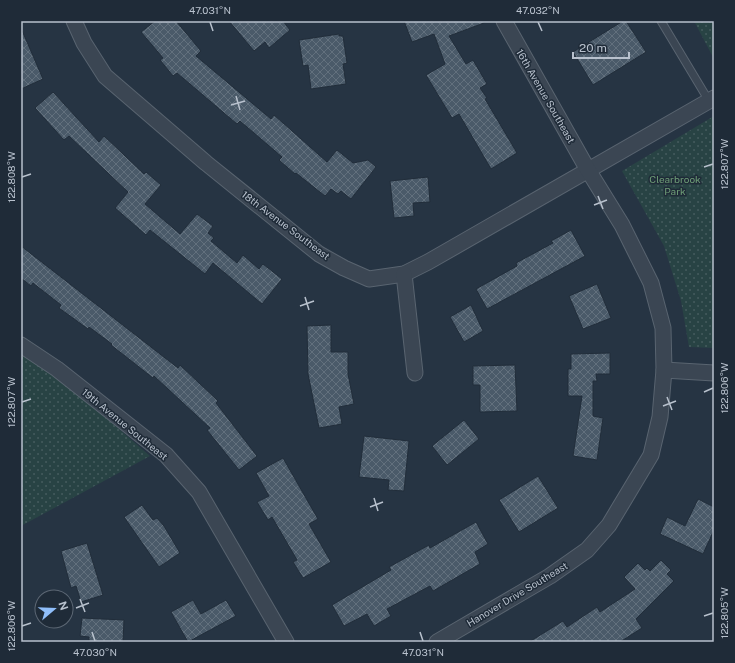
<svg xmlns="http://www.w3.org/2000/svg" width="735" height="663" font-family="'Public Sans',sans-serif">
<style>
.park{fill:url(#park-dots)}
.building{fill:url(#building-cross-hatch);stroke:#212d3a}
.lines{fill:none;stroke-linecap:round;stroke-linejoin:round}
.lane-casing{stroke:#596470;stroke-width:9}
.street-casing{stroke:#596470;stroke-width:17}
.lane{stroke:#3b4653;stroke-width:7}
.street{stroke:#3b4653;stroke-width:15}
.ticks{fill:none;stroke:#b8c1cd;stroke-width:1.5}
.labels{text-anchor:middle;stroke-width:3;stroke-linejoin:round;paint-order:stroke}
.street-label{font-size:10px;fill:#b8c1cd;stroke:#1f2b38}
.park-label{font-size:10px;fill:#6f9e77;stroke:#1f2b38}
.neatline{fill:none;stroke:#b8c1cd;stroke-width:1.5}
.ticks-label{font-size:10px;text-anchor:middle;fill:#b8c1cd}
</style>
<defs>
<pattern id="park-dots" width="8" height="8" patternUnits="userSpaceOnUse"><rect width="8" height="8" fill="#284344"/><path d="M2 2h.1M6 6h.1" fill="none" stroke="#455c5e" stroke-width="1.8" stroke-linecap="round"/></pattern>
<pattern id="building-cross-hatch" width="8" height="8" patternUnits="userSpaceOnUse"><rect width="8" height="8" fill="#4a5a69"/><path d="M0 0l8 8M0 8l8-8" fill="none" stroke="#62707d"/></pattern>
</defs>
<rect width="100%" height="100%" fill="#263443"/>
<g class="park">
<path d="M694,21H714V59Z"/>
<path d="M714,116V348L689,347L681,301L664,246L622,171Z"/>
<path d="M23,355L57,375L150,456L21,526V356Z"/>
</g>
<g class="building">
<path d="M155,21H176L201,51L196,56L271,119L274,115L327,162L337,150L353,163L368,160L376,167L351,199L341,191L338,194L331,189L325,196L296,173L295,174L279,160L282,157L240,121L237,124L177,73L173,76L160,60L163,58L141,32Z"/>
<path d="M229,21H283L290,30L269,48L265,42L254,51Z"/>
<path d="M404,21H484V23L449,36L466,64L473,60L487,84L480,88L487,98L485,99L517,153L491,169L459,114L452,118L426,75L445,64L434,34L412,42Z"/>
<path d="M623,21H626L646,52L593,85L573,52Z"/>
<path d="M21,28L43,79L21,89Z"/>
<path d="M339,34V36H343L347,63L343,64L346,84L311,89L308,65L303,66L299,40Z"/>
<path d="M53,92L99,142L104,136L144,174L146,172L161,185L145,204L180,234L197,214L213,226L208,233L214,238L211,241L237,263L243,255L259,269L263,264L282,279L262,304L213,263L205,274L150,230L146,235L115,208L128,192L69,136L64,140L35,108Z"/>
<path d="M428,177L430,202L413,203L414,216L394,218L390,181Z"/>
<path d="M571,230L585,256L487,309L476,289L517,266L516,263L553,243L551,241Z"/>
<path d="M21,246L178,368L180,365L218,401L216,403L257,456L239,470L207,430L210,428L154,376L153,378L111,345L112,344L89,327L88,329L59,308L61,305L33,283L31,286L21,278Z"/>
<path d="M597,284L611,318L583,329L569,296Z"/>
<path d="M471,305L483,331L464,342L450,317Z"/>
<path d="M331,325V352H348V374L354,404L339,407L342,424L319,428L308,374L307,326Z"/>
<path d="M610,353V374H596L597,381H593V416L603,418L597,460L573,456L582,396H568V369H571V354Z"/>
<path d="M515,365L517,411L480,412V385H473V366Z"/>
<path d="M464,420L479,439L447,465L432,446Z"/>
<path d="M364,436L409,441L404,491L388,490L389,480L359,477Z"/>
<path d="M283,458L318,519L309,524L331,562L303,578L293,562L297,560L272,517L268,520L257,502L269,496L256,473Z"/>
<path d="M538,476L558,508L519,532L499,500Z"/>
<path d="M698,499L714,507V530L703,554L660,534L667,517L685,526Z"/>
<path d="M142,505L153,520L157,518L164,526L180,553L159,567L124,517Z"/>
<path d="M476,522L488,544L475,552L480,564L433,591L430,586L387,609L391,616L374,626L367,614L344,626L332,605L391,570L389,567L429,545L430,548Z"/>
<path d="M87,543L103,595L81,602L76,586L71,588L61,551Z"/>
<path d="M661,560L671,570L667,574L674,581L636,619L642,628L620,642H529L563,621L567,627L597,607L600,612L635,589L624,577L638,563L645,570L647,568L650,571Z"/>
<path d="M193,600L201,614L226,600L236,616L188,642L171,612Z"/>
<path d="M82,618L124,620L123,642H89V637L80,636Z"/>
</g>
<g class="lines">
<g class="lane-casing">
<path id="lane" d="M661,21L709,101"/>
</g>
<g class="street-casing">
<g id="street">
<path d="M74,21L84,43L105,76L206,163L319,254L344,268L369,279L404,274L428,262L714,98"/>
<path d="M404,274L415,373"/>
<path d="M21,345L57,369L166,455L199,492L286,642"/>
<path d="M664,370L714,373"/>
<path d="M437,642L550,576L587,550L609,525L651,455L660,417L664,370L663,328L651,283L622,225L588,170L504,21"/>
</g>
</g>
<use href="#lane" class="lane"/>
<use href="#street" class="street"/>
</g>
<path class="ticks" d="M210,22L213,31M538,22L542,31M236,96L240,110M231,105L245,101M704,167L713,164M22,177L31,174M598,196L603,209M594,205L607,200M305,297L309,310M300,306L314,301M704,392L713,388M667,397L672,410M22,402L31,399M663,406L676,401M374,498L378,511M370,507L383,502M80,599L85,612M76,608L89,603M704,616L713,613M22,626L31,623M92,632L95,641M420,632L423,641"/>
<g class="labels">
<g class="street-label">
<text transform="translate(546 96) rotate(60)" y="4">16th Avenue Southeast</text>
<text transform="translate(286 225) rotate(37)" y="4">18th Avenue Southeast</text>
<text transform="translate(125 424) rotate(39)" y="4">19th Avenue Southeast</text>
<text transform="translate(517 594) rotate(-31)" y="4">Hanover Drive Southeast</text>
</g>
<g class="park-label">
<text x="675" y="183">Clearbrook<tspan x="675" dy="12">Park</tspan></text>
</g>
</g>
<rect width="735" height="663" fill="none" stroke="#1f2b38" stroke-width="44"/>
<g transform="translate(54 609) rotate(71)"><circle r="19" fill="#1f2b38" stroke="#5c6774"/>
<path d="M0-3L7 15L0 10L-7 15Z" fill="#8fbefa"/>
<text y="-6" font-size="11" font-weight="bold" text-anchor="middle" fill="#b8c1cd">N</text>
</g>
<path d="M573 52v6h56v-6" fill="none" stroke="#b8c1cd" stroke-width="2"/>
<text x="579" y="52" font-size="12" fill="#b8c1cd" stroke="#1f2b38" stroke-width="3" paint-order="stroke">20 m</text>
<rect x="22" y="22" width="691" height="619" class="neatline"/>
<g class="ticks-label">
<text x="210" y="14">47.031°N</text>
<text x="538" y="14">47.032°N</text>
<text transform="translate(724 164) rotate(-90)" y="4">122.807°W</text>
<text transform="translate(11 177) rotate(-90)" y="4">122.808°W</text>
<text transform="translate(724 388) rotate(-90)" y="4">122.806°W</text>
<text transform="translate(11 402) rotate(-90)" y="4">122.807°W</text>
<text transform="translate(724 613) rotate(-90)" y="4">122.805°W</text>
<text transform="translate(11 626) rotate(-90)" y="4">122.806°W</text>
<text x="95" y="656">47.030°N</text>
<text x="423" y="656">47.031°N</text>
</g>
</svg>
